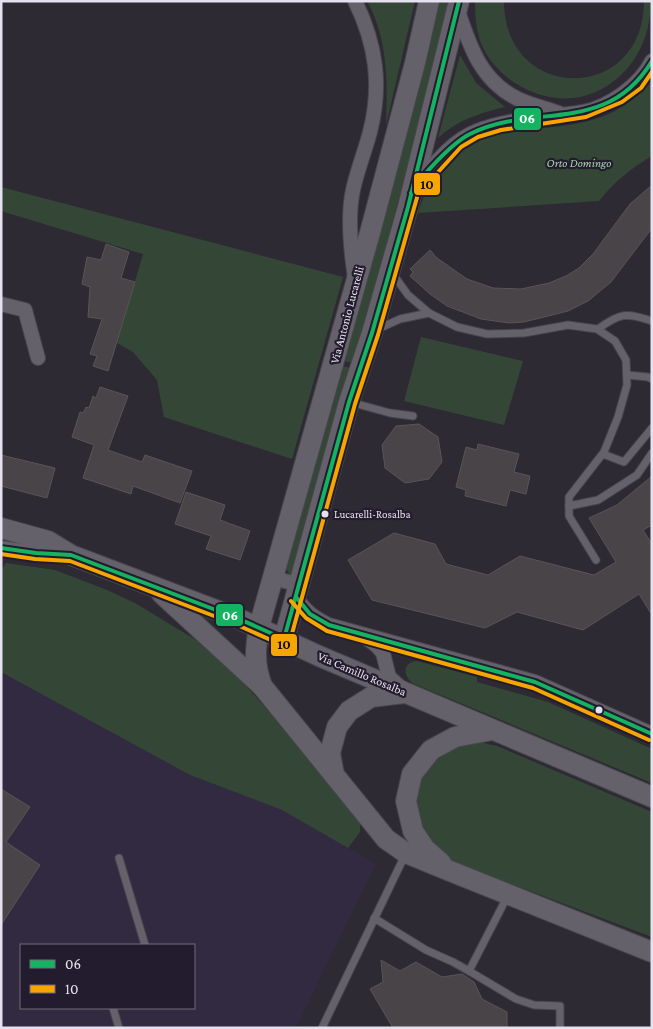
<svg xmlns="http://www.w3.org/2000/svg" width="653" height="1029" font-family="'Crimson Pro',serif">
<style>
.built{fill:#322a41;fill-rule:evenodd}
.green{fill:#344737}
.building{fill:#494448;stroke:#595456}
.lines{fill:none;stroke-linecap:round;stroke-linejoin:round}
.lane-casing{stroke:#48454d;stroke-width:9}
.street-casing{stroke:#48454d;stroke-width:16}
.secondary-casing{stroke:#48454d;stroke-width:22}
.lane{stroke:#64616a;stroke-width:7}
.street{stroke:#64616a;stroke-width:14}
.secondary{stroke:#64616a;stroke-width:20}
.bus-1-casing{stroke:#231c2e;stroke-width:8}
.bus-2-casing{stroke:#231c2e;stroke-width:8}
.bus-1{stroke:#13b361;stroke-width:4}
.bus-2{stroke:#f7a600;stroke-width:4}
.bus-dot{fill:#e6e1ee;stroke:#231c2e;stroke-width:2}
.labels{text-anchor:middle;stroke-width:4.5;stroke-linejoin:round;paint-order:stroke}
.bus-label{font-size:11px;fill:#e6e1ee;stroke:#231c2e;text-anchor:start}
.park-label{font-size:12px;font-style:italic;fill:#a5d6a9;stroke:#231c2e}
.street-label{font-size:12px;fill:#e6e1ee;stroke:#231c2e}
.line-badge{stroke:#231c2e;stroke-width:2}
.badge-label{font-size:14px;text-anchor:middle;font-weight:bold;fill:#fff}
.pale-badge-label{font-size:14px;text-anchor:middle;font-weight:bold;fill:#111}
</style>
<rect width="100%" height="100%" fill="#2e2a34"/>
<path class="built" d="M1,672L190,775L282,810L376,864L296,1028H1ZM21,945H194V1008H21Z"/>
<g class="green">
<path d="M367,1H415L386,125C388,84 388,38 367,1Z"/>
<path d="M439,1H450L422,115L353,363L344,361L412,113Z"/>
<path d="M475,1H504C504,104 644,104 644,1H650C653,48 619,93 573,98C536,102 495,78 481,43C476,29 475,15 475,1Z"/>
<path d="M460,55L476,83L505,107C480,113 457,120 438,138Z"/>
<path d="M652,81V156C630,169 615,181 599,201L418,213C422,202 426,189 433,178C473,117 533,137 592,120C615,114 637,99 652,81Z"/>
<path d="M1,187L343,277L292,459L164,417L157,380L133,352L117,343L143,254L1,211Z"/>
<path d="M421,337L523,361L504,425L404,401Z"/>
<path d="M342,366L352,368L292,574H289L286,568Z"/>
<path d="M6,563L55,570L107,590L135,603L196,640L240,679L271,714L360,823V832L348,848L282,810L190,775L1,672V570Z"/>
<path d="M417,661L477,677V682L548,702L652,749V783L412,683C403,675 402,663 417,661Z"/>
<path d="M474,741L497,746L652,812V937L461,865L443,856L416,823V783L442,751Z"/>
</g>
<g class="building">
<path d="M652,185V228L611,282L588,301L568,311L524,322L509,323L481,319L447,306L430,294L410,276L413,272L410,269L430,250L437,258L467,279L493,288L521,289L549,283L566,276L579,268L593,254L630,204Z"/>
<path d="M106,244L129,252L121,278L135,282L108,371L93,366L97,356L90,354L102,319L88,317L90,287L82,284L87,257L101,260Z"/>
<path d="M100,387L128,396L108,450L142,462L145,455L192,471L180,503L133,486L131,494L83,478L94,445L72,437L80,412L83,413L86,407L89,408L93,396L96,398Z"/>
<path d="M419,424L438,437L442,462L429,479L405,483L385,468L382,445L396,426Z"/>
<path d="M478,444L519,454L514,472L530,476L526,494L510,490L506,506L465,496L466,490L456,487L466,447L477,450Z"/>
<path d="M1,455L55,468L47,498L1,486Z"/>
<path d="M652,476V525L643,530L652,544V615L639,594L583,630L517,612L485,628L372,600L348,560L394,533L435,544L446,564L488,575L520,556L594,575L616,562L589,518L617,505Z"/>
<path d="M186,492L225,505L220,520L250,531L240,560L206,549L211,536L175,524Z"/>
<path d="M1,789L30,807L6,842L40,865L1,925Z"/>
<path d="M381,960L400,971L416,962L442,977L462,974L474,982L482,999L507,1012V1028H393L370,989L383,982Z"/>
</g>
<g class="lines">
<g class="lane-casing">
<g id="lane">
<path d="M393,274L408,295L429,313L457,327L487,334L524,333L568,325L597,329L615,341L626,360L627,385L618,417L604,452L569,497V516L596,560"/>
<path d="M378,329L400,319L429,313"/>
<path d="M598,329C620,313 626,312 652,321"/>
<path d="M627,375L648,377L652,379"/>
<path d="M350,402L390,413L413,416"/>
<path d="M603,454L624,462L652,428"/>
<path d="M569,506L598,500L637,475L652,453"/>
<path d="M119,858L145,945"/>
<path d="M507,897L469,971L516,999L534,1005L560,1006V1028"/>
<path d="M374,918L426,950L453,962L469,971"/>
<path d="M113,1008L119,1028"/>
<path d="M322,1028L405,855"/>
</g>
</g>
<g class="street-casing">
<g id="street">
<path d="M458,11C470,47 481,81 518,99C531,105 545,108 559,113"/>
<path d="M415,187C433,166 451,141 477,131C511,118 548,118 583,112C609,107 640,85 652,61"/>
<path d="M355,278C351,252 347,217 353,190C357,171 365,151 370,132C382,85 376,44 355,1"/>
<path d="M1,304L25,310L38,358"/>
<path d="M1,548L36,553L68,555"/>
<path d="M274,578L299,585"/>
<path d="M296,597C305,611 314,618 329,625L535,682L652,734"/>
<path d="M365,637L376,645L383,653L389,677L400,687"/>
</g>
</g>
<g class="secondary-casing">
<g id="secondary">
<path d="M1,528L48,541L71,555L237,618L319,656L652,797"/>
<path d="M162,594L262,686L386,839L406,853L450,871L652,952"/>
<path d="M284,639L349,402L372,333L408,207L459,1"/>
<path d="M262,686C254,664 255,650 259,627L371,229L415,63L429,1"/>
<path d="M334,775L330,753L337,727L349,711L371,697L404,693"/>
<path d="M441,863L425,849L413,831L406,801L412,774L431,750L455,737L492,730"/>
</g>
</g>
<use href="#lane" class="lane"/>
<use href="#street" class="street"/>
<use href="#secondary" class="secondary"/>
<g class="bus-1-casing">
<g id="bus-1">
<path d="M411,193C422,175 452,143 470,134C534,102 607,136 652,61"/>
<path d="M1,548L36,553L71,555L237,618L284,639L349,402L372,333L408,207L459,1"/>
<path d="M296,597L310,614L329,625L535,682L652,734"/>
</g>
</g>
<g class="bus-2-casing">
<g id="bus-2">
<path d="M1,554L35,559L70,561L235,624L282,645L288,644L290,641L355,404L378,335L418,194L461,147L478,137L501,130L586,117L622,102L641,88L652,72"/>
<path d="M291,601L306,618L327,631L533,688L649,740"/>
</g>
</g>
<use href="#bus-1" class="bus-1"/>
<use href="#bus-2" class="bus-2"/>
</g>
<g class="bus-dot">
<circle cx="325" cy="514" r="4.5"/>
<circle cx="599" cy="710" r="4.5"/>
</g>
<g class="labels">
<g class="bus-label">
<text x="334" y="518">Lucarelli-Rosalba</text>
</g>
<g class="park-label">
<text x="579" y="167">Orto Domingo</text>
</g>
<g class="street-label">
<text transform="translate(347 315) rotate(-75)" y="4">Via Antonio Lucarelli</text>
<text transform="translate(362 674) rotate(23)" y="4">Via Camillo Rosalba</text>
</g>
</g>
<g class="line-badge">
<rect x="513" y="107" width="29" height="24" rx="5" fill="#13b361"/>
<rect x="413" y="172" width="28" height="24" rx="5" fill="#f7a600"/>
<rect x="215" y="603" width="29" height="24" rx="5" fill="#13b361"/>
<rect x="270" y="633" width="28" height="24" rx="5" fill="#f7a600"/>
</g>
<g class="badge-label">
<text x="527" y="123">06</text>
<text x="230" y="620">06</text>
</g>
<g class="pale-badge-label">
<text x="427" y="189">10</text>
<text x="284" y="649">10</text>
</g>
<rect width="653" height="1029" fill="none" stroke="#e6e1ee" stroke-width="5"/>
<rect x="20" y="944" width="175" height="65" fill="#231c2e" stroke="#716b7b"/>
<rect x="30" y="960" width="25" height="8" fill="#13b361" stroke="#716b7b"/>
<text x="65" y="969" font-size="15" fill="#e6e1ee">06</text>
<rect x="30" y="985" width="25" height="8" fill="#f7a600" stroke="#716b7b"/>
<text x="65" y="994" font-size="15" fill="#e6e1ee">10</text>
</svg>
